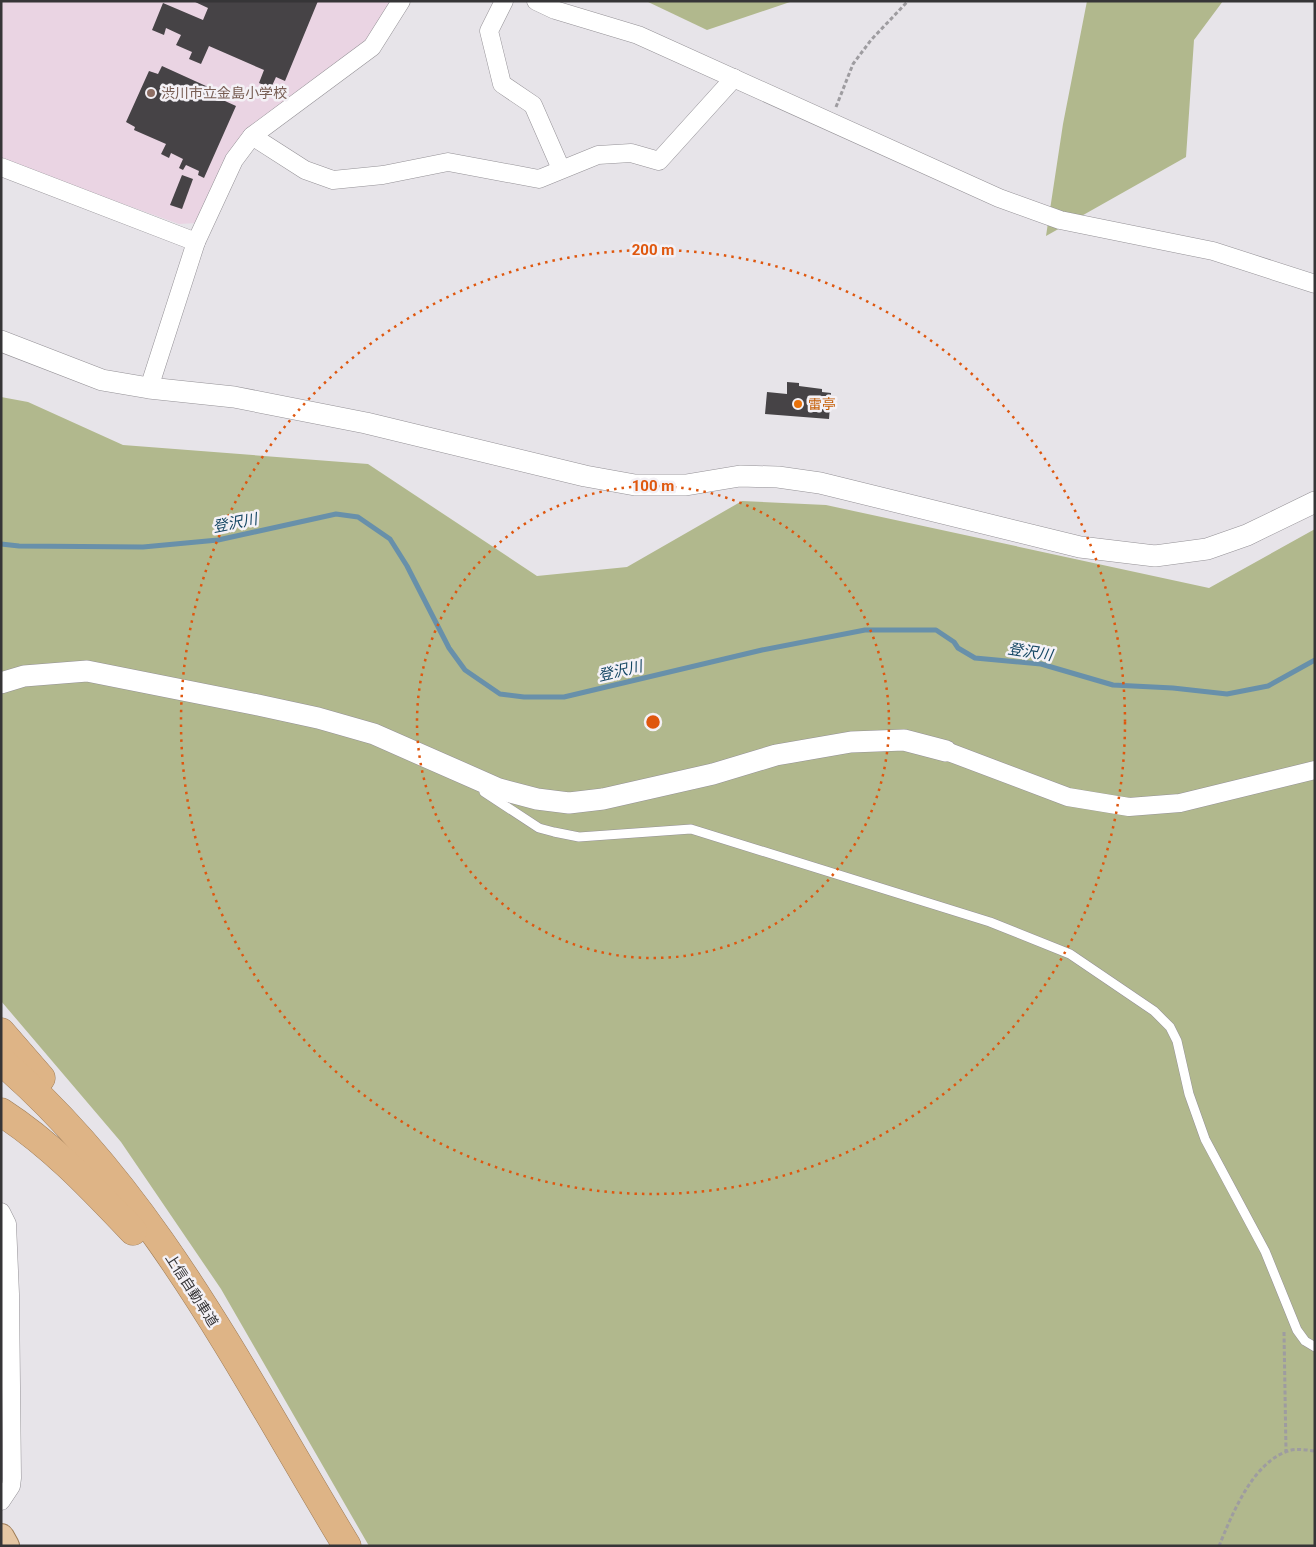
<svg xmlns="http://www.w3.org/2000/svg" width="1316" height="1547" font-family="Roboto,'Noto Sans JP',sans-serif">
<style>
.education{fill:#ead4e3}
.forest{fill:#b1b88d}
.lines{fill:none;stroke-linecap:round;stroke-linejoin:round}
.stream{stroke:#6890aa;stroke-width:5}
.building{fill:#464346}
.service-casing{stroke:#949196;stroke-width:10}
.minor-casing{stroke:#949196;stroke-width:19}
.tertiary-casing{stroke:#949196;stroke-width:22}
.primary-casing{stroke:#9e7c56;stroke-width:28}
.trunk-casing{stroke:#9e7c56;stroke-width:29}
.path{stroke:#9e9ca0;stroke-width:3;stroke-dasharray:4 2.5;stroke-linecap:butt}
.service{stroke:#fff;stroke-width:9}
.minor{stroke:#fff;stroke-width:18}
.tertiary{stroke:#fff;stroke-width:21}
.primary{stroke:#e6c7a4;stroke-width:26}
.trunk{stroke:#deb486;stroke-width:28}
.ring{fill:none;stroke:#df570e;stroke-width:2.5;stroke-dasharray:2.5 5}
.education-dot{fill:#8d6e63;stroke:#f4f1f6;stroke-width:2}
.food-dot{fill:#e8710a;stroke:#f4f1f6;stroke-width:2}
.labels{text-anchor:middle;stroke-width:5;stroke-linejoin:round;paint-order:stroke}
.education-label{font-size:14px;fill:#785e54;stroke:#f4f1f6;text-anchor:start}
.food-label{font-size:14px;fill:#c56008;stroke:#f4f1f6;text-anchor:start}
.street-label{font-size:14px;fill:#363537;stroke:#f4f1f6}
.water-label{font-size:15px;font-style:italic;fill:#144663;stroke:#f4f1f6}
.centre{fill:#df570e;stroke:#f4f1f6;stroke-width:2.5}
.ring-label{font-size:15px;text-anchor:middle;font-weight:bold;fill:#df570e;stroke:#f4f1f6;stroke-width:5;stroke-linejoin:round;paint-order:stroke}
</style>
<rect width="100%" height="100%" fill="#e7e4e9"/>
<path class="education" d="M1,1H392L387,12L361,47L241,138L197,223L179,224L1,160Z"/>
<g class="forest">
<path d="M646,1H793L707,30Z"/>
<path d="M1087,1H1223L1194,40L1186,157L1046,236L1063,124Z"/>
<path d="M1,397L28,402L123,445L368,464L537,576L627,567L742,501L826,505L1209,588L1315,529V1546H369L221,1289L121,1142L1,1001Z"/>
</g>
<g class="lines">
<path class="stream" d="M1,544L19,546L143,547L218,540L336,514L358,517L390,539L407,566L449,648L465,670L500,694L524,697H564L762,650L865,630H936L954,642L958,648L975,658L1041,664L1113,685L1173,688L1227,694L1268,686L1315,660"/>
</g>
<g class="building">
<path d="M193,1H318L285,81L276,77L271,88L259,83L264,70L209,46L201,64L189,59L192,52L176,45L181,35L166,28L164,35L152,30L163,3L203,20L208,8Z"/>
<path d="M162,66L228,96L225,101L236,106L204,178L198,175L199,171L186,165L183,170L179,168L183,159L171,153L169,158L161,154L166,144L134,130L135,127L126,122L149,71L158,74Z"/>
<path d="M182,175L193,179L182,209L170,205Z"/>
<path d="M787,382L799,383V386L822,389V392L831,393L829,419L765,414L767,392L787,394Z"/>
</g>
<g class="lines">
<g class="service-casing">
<path id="service" d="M484,792L539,828L554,832L579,837L691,829L990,922L1070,954L1154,1011L1170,1027L1177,1041L1189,1094L1205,1139L1265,1251L1297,1330L1305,1341L1315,1347"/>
</g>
<g class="minor-casing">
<g id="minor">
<path d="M504,1L489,31L502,84L533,105L561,169"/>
<path d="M536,1L555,10L638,35L999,198L1060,220L1213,251L1315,284"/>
<path d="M252,136L305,170L333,180L383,175L448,162L539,179L598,155L631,153L659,161L734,78"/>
<path d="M1,167L196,242L149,388"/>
<path d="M196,242L234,160L252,136L372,47L401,1"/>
<path d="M946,751L1068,797L1129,807L1180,803L1315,770"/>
<path d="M1,1212L7,1224L10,1294L12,1478L11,1486L1,1501"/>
</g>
</g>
<g class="tertiary-casing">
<g id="tertiary">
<path d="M1,341L102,380L149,388L234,397L366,423L585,476L635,485H686L740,476L778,477L820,483L1080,547L1155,556L1207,549L1247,535L1315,502"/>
<path d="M1,683L24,676L87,671L258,705L318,718L374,734L499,789L537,799L569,803L603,799L713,774L776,755L851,742L904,740L946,751"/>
</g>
</g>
<g class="primary-casing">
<path id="primary" d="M1,1537L6,1546"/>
</g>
<g class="trunk-casing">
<g id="trunk">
<path d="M1,1032L41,1078"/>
<path d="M1,1061C154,1192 244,1377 347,1546"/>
<path d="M1,1112C52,1145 92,1188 133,1231"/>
</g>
</g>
<g class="path">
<path d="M836,107L853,64L871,40L908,1"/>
<path d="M1284,1332L1286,1451"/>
<path d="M1219,1546C1232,1515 1252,1463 1288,1451C1296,1448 1306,1450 1315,1451"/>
</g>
<use href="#service" class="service"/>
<use href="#minor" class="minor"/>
<use href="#tertiary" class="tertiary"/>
<use href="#primary" class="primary"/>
<use href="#trunk" class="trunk"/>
</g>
<g class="ring">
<circle cx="653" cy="722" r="236"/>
<circle cx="653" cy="722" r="472"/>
</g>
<circle class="education-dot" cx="151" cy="93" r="5"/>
<circle class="food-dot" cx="798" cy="404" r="5"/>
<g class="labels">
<g class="education-label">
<text x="161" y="98">渋川市立金島小学校</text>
</g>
<g class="food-label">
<text x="808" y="409">雷亭</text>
</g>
<g class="street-label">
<text transform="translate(192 1290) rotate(57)" y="5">上信自動車道</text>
</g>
<g class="water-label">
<text transform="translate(235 523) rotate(-11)" y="5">登沢川</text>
<text transform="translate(1030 652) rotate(9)" y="5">登沢川</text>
<text transform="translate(620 671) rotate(-13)" y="5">登沢川</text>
</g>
</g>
<circle cx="653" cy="722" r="8" class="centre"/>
<g class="ring-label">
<text x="653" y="255">200 m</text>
<text x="653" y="491">100 m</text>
</g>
<rect width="1316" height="1547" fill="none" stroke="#363537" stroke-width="5"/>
</svg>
